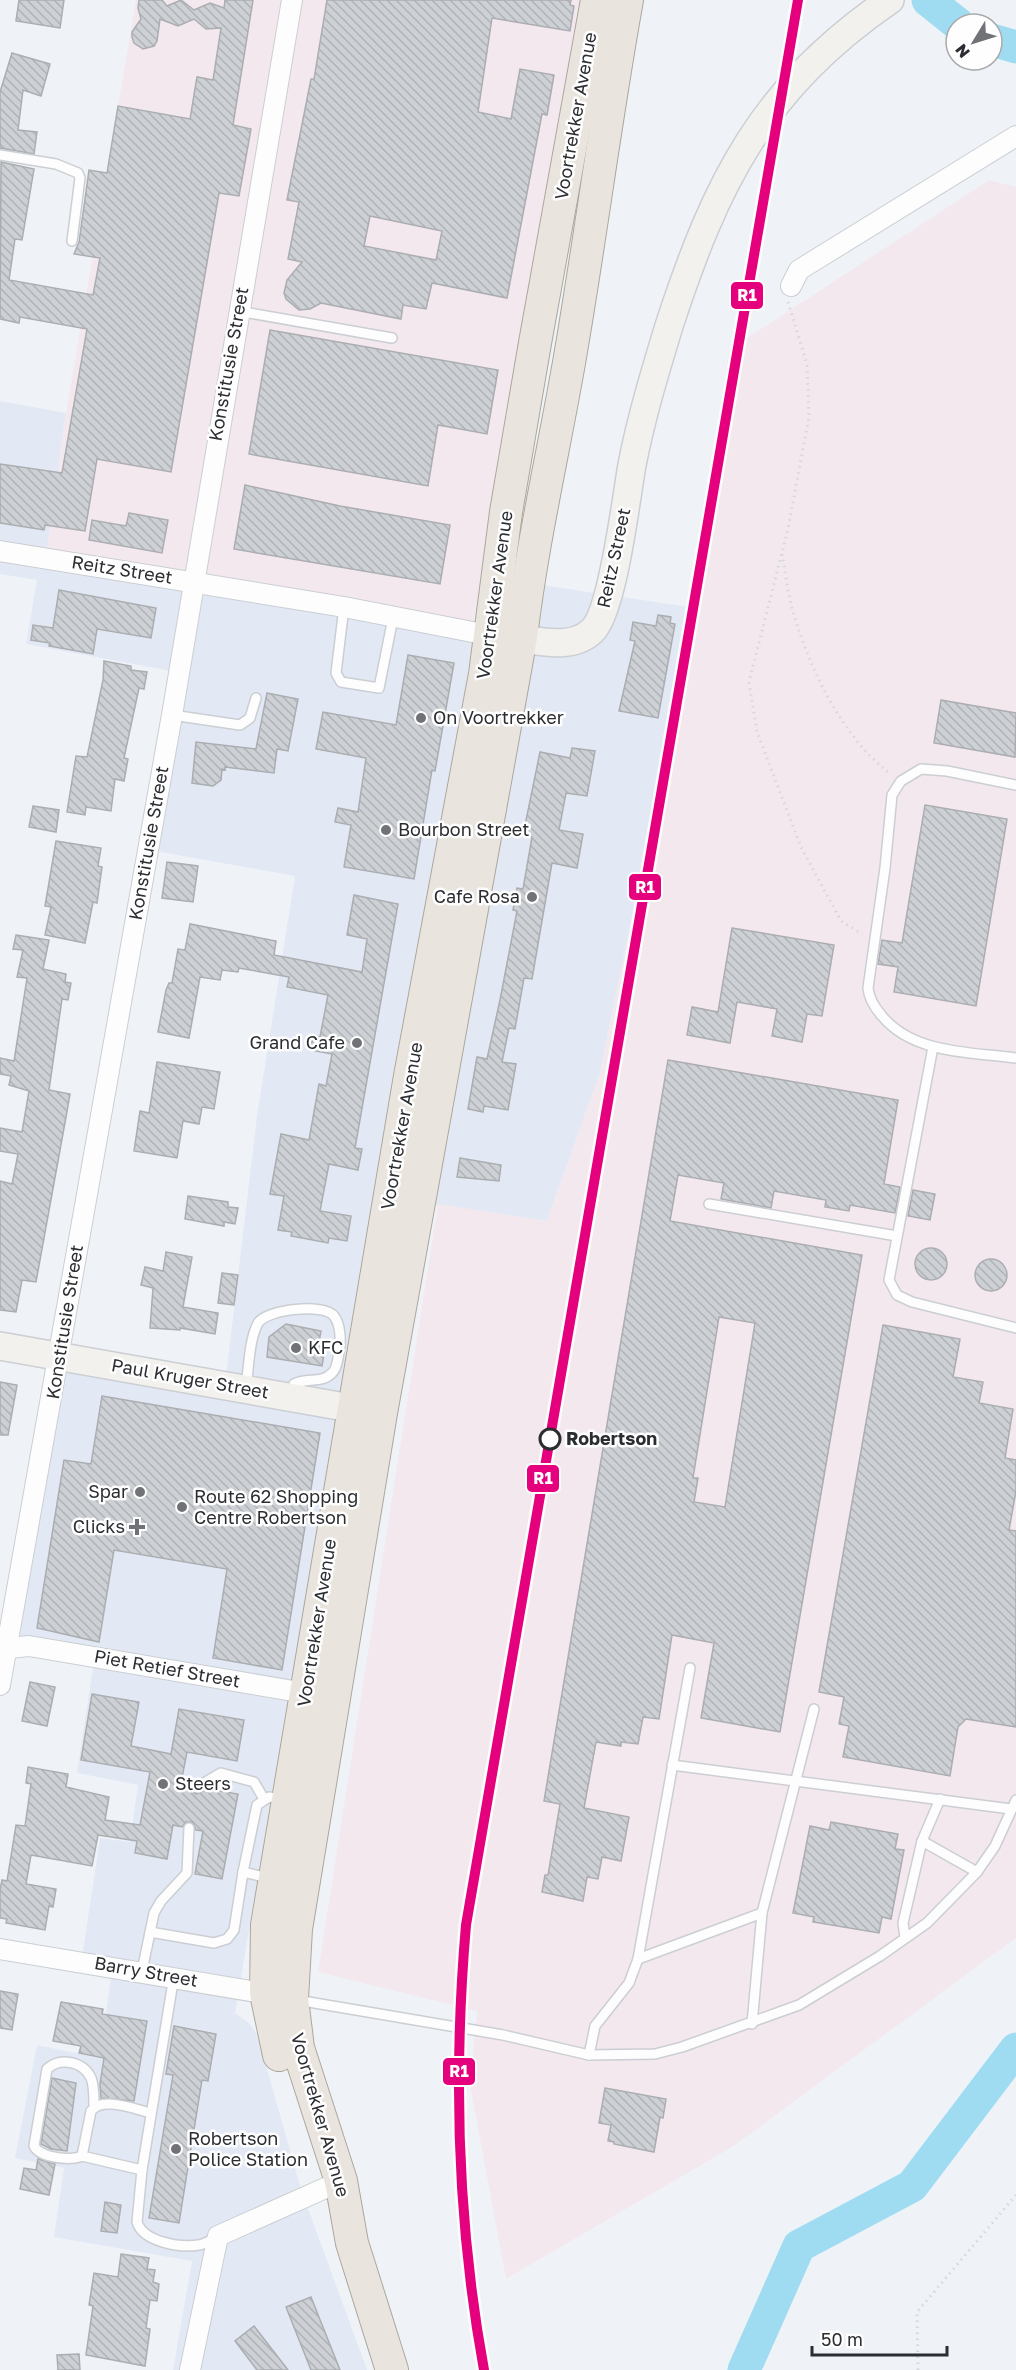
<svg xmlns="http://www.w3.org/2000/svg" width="1016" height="2370" font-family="'Golos Text',sans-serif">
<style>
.built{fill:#e2e9f5}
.industrial{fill:#f4e8ef}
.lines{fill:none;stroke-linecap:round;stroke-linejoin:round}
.river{stroke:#9fdcf2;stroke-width:33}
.building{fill:url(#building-back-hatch);stroke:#abadb1;stroke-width:1.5;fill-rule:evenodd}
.lane-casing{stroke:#cbced2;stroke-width:12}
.street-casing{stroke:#cbced2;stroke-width:22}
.secondary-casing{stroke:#cbced2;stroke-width:30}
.primary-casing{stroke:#aca79c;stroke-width:34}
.path{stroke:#d6d7d9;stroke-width:3;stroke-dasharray:1.5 4.5;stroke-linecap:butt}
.lane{stroke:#fdfdfe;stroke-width:9}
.street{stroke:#fdfdfe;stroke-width:20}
.secondary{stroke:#f3f1ee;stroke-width:27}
.primary{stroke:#e9e5de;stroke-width:32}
.rail-1-casing{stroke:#fefefe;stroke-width:15}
.rail-1{stroke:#e5007d;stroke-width:10}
.poi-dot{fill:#707277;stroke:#fefefe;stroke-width:2}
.stop-dot{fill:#fefefe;stroke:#2b2d31;stroke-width:3}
.labels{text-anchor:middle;stroke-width:5;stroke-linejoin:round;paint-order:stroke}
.street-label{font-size:18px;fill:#2b2d31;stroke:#fefefe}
.poi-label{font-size:18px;fill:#2b2d31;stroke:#fefefe;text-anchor:start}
.stop-label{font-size:18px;font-weight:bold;fill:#2b2d31;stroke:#fefefe;text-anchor:start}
.line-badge{stroke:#fefefe;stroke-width:2}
.badge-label{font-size:16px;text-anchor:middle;font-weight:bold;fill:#fff}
</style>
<defs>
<pattern id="building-back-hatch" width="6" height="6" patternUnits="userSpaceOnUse" patternTransform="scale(1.5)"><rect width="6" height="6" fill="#cdd0d4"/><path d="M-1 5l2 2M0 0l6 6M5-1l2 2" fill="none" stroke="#b0b3b6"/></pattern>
</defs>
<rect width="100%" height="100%" fill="#eff3f8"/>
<path class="built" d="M0,401L66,413L47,551L474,625L481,576L689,607L632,916L600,1073L547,1221L374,1196L235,2013L249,2023L257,2034L301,2189L367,2370H173L192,2261L54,2237L64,2168L15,2158L37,2045L100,2058L112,1970L81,1964L100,1838L130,1842L138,1785L77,1773L94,1661L15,1647L64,1357L225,1385L257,1116L295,876L149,850L182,673L26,644L37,580L0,574Z"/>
<g class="industrial">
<path d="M136,0H581L473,626L47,551L66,413Z"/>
<path d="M989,180L1016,187V1938L732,2147L506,2279L470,2085L477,2011L318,1972L438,1204L547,1221L600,1073L632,916L689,607L729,350Z"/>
</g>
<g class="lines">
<g class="river">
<path d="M928,0L958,24"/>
<path d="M992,40L1016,47"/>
<path d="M744,2370L799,2246L912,2186L1016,2049"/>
</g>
</g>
<g class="building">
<path d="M19,0H64L60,28L16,21Z"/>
<path d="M139,0H162L167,6L181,0L194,10L210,3L224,8L225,0H253L233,125L251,129L239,196L219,193L171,472L97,459L85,531L45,525L44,530L0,523V464L62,473L87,329L20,317L19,323L0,319L1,162L34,169L22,240L15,239L9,280L93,295L100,258L74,254L79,242L89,170L107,173L118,106L190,119L197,77L213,80L221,28L206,29L194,19L178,26L160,19L157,41L154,46L143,49L134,43L132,37V32L141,19L138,8Z"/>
<path d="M327,0H571L570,5L574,6L570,31L492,18L478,112L511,119L520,69L554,75L547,115L542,114L507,298L432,283L426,309L403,305L401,319L321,303L310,309L299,310L286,299L284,293L287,280L302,262L288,259L299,202L287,200L311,79H314ZM370,216L442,231L436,260L364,246Z"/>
<path d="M12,53L50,64L41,96L23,90L18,130L37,132L34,154L0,148V92Z"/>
<path d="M270,330L498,370L487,434L438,425L428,486L249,454Z"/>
<path d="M245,485L340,506L450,525L440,584L234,549Z"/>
<path d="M129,513L168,520L162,553L89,540L92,520L126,526Z"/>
<path d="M59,590L156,608L151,638L97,629L93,654L49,646L50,643L31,640L33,625L53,628Z"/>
<path d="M658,615L671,617L670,623L675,624L658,718L619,711L635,641L630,640L633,622L656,626Z"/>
<path d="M408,655L454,663L435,771L432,770L414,879L344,867L351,825L335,822L338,808L358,812L366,758L316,749L323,712L396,725Z"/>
<path d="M104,661L131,666V670L147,672L144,689L139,688L124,758L128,759L124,781L115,779L111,811L86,807L85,815L67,812L76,756L87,757L103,680Z"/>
<path d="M267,693L298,699L288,751L277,749L274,773L225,767V770L222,769L221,780L213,786L192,783L196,742L256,749Z"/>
<path d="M941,700L1016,713L1015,757L934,743Z"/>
<path d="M572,748L595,751L587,796L566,793L559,830L583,834L577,868L552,863L532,979L524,978L515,1029L509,1028L502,1062L516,1064L508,1110L484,1106L483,1112L468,1109L477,1057L487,1059L500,1000L517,911L513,910L517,888L523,889L532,837L523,835L540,752L570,758Z"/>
<path d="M925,805L1007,819L976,1006L894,992L898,967L878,964L882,940L902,943Z"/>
<path d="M33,806L59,810L56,832L29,827Z"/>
<path d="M56,841L101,848L98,866L102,867L97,903L93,902L85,943L45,935L51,907L45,906Z"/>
<path d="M167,862L198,866L193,902L162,898Z"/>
<path d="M354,895L398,904L355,1148L362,1149L358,1170L329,1164L320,1211L351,1216L347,1241L329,1238L328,1243L291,1236L292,1232L278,1230L284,1196L270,1194L281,1134L309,1140L319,1084L326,1086L332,1054L310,1050L313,1035L320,1037L328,995L287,987L289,977L239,968L238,972L222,970L220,980L200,977L189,1038L158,1032L166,990L169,983H172L178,949L185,950L190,924L276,941L274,955L362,972L367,939L347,935Z"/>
<path d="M732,928L834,945L822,1016L807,1014L802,1042L772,1036L777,1009L737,1002L730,1043L687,1035L692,1007L718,1012Z"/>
<path d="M16,935L49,940L43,969L66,974L65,982L71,983L68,1000L62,999L49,1090L70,1094L66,1117L36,1282L22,1280L16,1312L0,1310V1181L12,1184L18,1154L0,1151V1128L22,1132L29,1091L9,1085L11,1076L0,1074V1058L14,1061L27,978L17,977L23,950L13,949Z"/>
<path d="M668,1060L898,1100L884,1184L900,1187L895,1213L850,1205L849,1211L825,1207L826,1200L774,1191L771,1208L721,1199L724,1183L678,1175L670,1221L862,1255L780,1732L701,1718L714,1643L672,1635L659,1719L643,1717L638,1744L621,1742V1746L596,1742L584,1808L629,1817L621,1861L602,1857L598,1879L587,1877L583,1901L542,1892L545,1875H548L560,1804L544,1801ZM719,1317L755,1323L725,1507L694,1502L698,1478H693Z"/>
<path d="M157,1062L220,1072L214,1109L202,1107L199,1124L183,1121L177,1158L134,1151L140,1111L149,1113Z"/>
<path d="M460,1158L501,1165L499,1181L457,1177Z"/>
<path d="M913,1190L935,1194L930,1220L908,1216Z"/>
<path d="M188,1196L228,1202V1207L238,1208L235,1224L224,1222V1226L185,1219Z"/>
<circle cx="931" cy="1264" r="16"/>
<path d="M166,1252L192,1257L183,1307L218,1313L215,1334L180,1328V1330L150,1328L153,1288L141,1285L145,1267L163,1271Z"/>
<circle cx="991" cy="1275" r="16"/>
<path d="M222,1273L238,1275L234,1305L218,1303Z"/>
<path d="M286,1324L321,1331L319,1342L326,1343L322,1366L267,1357L269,1337Z"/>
<path d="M883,1325L960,1339L953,1377L983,1382L979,1403L1013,1409L1005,1458L1016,1460V1491L1009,1530L1016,1531V1727L966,1719L958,1727L950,1776L843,1757L849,1726L839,1724L844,1697L819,1692Z"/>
<path d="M0,1382L17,1385L8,1435H0Z"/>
<path d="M102,1396L320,1433L282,1670L213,1658L227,1569L114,1550L99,1642L37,1628L64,1460L91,1464Z"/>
<path d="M30,1682L55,1687L47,1726L22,1721Z"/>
<path d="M92,1694L139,1702L131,1746L171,1754L179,1709L244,1720L237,1761L187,1752L181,1783L191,1785L192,1791L196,1794L208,1789L238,1794L222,1879L195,1874L203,1831L196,1830L192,1822H186L182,1827L173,1825L167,1859L135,1853L137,1841L98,1835L92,1866L31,1855L26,1884L56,1889L53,1907L49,1906L45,1930L6,1923L7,1919L0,1918V1890L2,1880L7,1881L16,1825L25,1826L31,1784L26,1783L28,1767L68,1774L66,1787L109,1797L105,1820L140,1825L150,1772L81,1760Z"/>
<path d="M831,1822L898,1834L895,1849L904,1850L891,1919L882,1917L879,1933L813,1922L814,1917L793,1913L810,1826L829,1830Z"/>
<path d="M0,1991L18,1994L12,2030L0,2028Z"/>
<path d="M61,2002L103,2009L102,2014L147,2021L134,2101L101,2098L100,2084L104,2058L79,2053L81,2046L53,2041Z"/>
<path d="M174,2026L216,2034L208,2081L202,2080L179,2223L149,2218L173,2075L166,2074Z"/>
<path d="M52,2078L76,2083L67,2151L51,2149L41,2144Z"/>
<path d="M605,2088L666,2099L663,2118L660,2117L654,2152L614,2144V2142L608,2141L611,2125L599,2123Z"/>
<path d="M38,2159L55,2164L49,2195L20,2189L24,2168L36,2170Z"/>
<path d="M105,2202L121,2205L117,2233L101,2231Z"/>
<path d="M121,2254L149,2258L147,2269L155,2270L153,2282L159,2284L157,2301L150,2300L146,2328L150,2329L145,2366L86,2355L93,2306L89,2305L94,2273L118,2277Z"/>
<path d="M311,2297L340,2370H311L286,2307Z"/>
<path d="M254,2326L288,2370H257L235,2341Z"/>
<path d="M79,2354L80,2370H58L57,2355Z"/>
</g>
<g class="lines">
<g class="lane-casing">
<g id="lane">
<path d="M0,155L56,164L78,173L80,178L72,241"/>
<path d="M238,311L392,338"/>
<path d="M344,607L336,673L341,682L379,688L393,618"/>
<path d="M172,715L240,725L250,718L256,698"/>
<path d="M1016,785L947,771L921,769L901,781L892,795L885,868L868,988C869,999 875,1008 882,1016C913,1054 971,1052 1016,1058"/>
<path d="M933,1047L889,1280L897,1295L912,1302L1016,1328"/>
<path d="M709,1204L897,1236"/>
<path d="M246,1386C249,1367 249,1340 258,1323C267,1309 324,1303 334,1316C341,1325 341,1342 339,1352C338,1358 337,1369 332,1373C322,1384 306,1377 294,1384L293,1395"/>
<path d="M672,1765L1011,1809"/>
<path d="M197,1787L221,1773L254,1782L264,1799"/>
<path d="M922,1841L977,1872"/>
<path d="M269,1878L243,1872L257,1805L269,1797L284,1799"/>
<path d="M150,1932L214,1943L227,1939L234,1930L243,1872"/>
<path d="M905,1937L903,1923L922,1841L940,1799"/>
<path d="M638,1959L762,1913"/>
<path d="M142,1971L154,1913L161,1901L187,1873L189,1828"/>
<path d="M174,1976L142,2170L137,2222C143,2242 180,2248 199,2245C205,2244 211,2240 217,2237"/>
<path d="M297,2000L503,2035L589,2055L655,2054L682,2047L799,2005L880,1956L927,1923L977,1872L995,1846L1016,1800"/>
<path d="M752,2024L762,1913L814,1709"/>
<path d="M589,2055L595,2026L629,1983L638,1959L690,1668"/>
<path d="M82,2156C71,2161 40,2158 34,2146L47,2069C60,2057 83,2061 91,2078C94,2085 94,2097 94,2106"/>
<path d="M142,2170L82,2156L91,2111C102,2096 134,2109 151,2113"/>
</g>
</g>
<g class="street-casing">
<g id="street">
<path d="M791,286L799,270L1016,136"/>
<path d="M0,551L344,607L488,635"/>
<path d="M0,1649L29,1646L317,1695"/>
<path d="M0,1685L172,715L292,0"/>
<path d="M0,1949L274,1995"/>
<path d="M190,2370L218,2236L341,2181"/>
</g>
</g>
<g class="secondary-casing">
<g id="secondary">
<path d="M501,636C529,638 569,653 592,631C613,612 626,498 632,465C641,418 655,372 669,326C716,182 762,88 890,0"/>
<path d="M0,1346L373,1412"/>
</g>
</g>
<g class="primary-casing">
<g id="primary">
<path d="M279,2055L266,1993L267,1925L410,1076L485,674L506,512L535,343L597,0"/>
<path d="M392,2370L352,2243L341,2181L298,2048L292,1999L296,1929L381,1413L521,637C532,542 555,446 571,351C591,234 606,116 627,0"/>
</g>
</g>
<g class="path">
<path d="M788,302L807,364L809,417L788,529L749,682L757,732L801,847L841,921L862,934"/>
<path d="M782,554C785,570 787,588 791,604C806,662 842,739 891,774"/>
<path d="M918,2370L917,2312L1016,2195"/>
</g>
<use href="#lane" class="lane"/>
<use href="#street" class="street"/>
<use href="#secondary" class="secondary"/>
<use href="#primary" class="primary"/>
<g class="rail-1-casing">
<path id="rail-1" d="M484,2370C457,2222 453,2075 466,1925L798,0"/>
</g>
<use href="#rail-1" class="rail-1"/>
</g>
<g class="poi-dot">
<circle cx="421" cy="718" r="6"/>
<circle cx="386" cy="830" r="6"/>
<circle cx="532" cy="897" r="6"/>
<circle cx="357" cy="1043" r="6"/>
<circle cx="296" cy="1348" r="6"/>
<circle cx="140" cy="1492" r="6"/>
<circle cx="182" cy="1507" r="6"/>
<path d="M134 1518h6v6h6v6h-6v6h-6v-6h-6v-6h6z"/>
<circle cx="163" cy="1784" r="6"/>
<circle cx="176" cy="2149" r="6"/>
</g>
<circle class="stop-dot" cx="550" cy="1439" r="10"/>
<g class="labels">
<g class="street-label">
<text transform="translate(576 116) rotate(-80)" y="6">Voortrekker Avenue</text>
<text transform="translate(229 364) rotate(-80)" y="6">Konstitusie Street</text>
<text transform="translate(614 558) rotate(-78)" y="6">Reitz Street</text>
<text transform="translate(122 570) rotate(9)" y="6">Reitz Street</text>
<text transform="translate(495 595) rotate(-82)" y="6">Voortrekker Avenue</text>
<text transform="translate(149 843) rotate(-80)" y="6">Konstitusie Street</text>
<text transform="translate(402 1126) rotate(-80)" y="6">Voortrekker Avenue</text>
<text transform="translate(65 1322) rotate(-81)" y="6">Konstitusie Street</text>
<text transform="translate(190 1379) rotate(10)" y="6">Paul Kruger Street</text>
<text transform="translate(317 1623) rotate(-81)" y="6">Voortrekker Avenue</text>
<text transform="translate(167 1669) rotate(10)" y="6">Piet Retief Street</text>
<text transform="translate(146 1972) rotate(10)" y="6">Barry Street</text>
<text transform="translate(320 2115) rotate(74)" y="6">Voortrekker Avenue</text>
</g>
<g class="poi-label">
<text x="433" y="724">On Voortrekker</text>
<text x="398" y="836">Bourbon Street</text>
<text x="520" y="903" text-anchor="end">Cafe Rosa</text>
<text x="345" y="1049" text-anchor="end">Grand Cafe</text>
<text x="308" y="1354">KFC</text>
<text x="128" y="1498" text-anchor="end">Spar</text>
<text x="194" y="1503">Route 62 Shopping<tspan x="194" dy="21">Centre Robertson</tspan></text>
<text x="125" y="1533" text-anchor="end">Clicks</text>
<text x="175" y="1790">Steers</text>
<text x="188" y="2145">Robertson<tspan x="188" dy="21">Police Station</tspan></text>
</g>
<g class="stop-label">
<text x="566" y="1445">Robertson</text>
</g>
</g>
<g class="line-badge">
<rect x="730" y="281" width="34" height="29" rx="6" fill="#e5007d"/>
<rect x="628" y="873" width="34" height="28" rx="6" fill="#e5007d"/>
<rect x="526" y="1464" width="34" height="29" rx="6" fill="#e5007d"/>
<rect x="442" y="2057" width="34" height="29" rx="6" fill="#e5007d"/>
</g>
<g class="badge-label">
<text x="747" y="301">R1</text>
<text x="645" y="893">R1</text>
<text x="543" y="1484">R1</text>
<text x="459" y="2077">R1</text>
</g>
<g transform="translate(974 42) rotate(232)"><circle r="28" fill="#fefefe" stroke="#aaaaac" stroke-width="1.5"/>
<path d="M0-4.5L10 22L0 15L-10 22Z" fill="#707277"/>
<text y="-9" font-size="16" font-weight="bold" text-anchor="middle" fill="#2b2d31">N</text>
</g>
<path d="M812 2346v9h135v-9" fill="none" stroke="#2b2d31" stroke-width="3"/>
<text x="821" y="2346" font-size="18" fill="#2b2d31" stroke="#fefefe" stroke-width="4.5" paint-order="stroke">50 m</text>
</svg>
